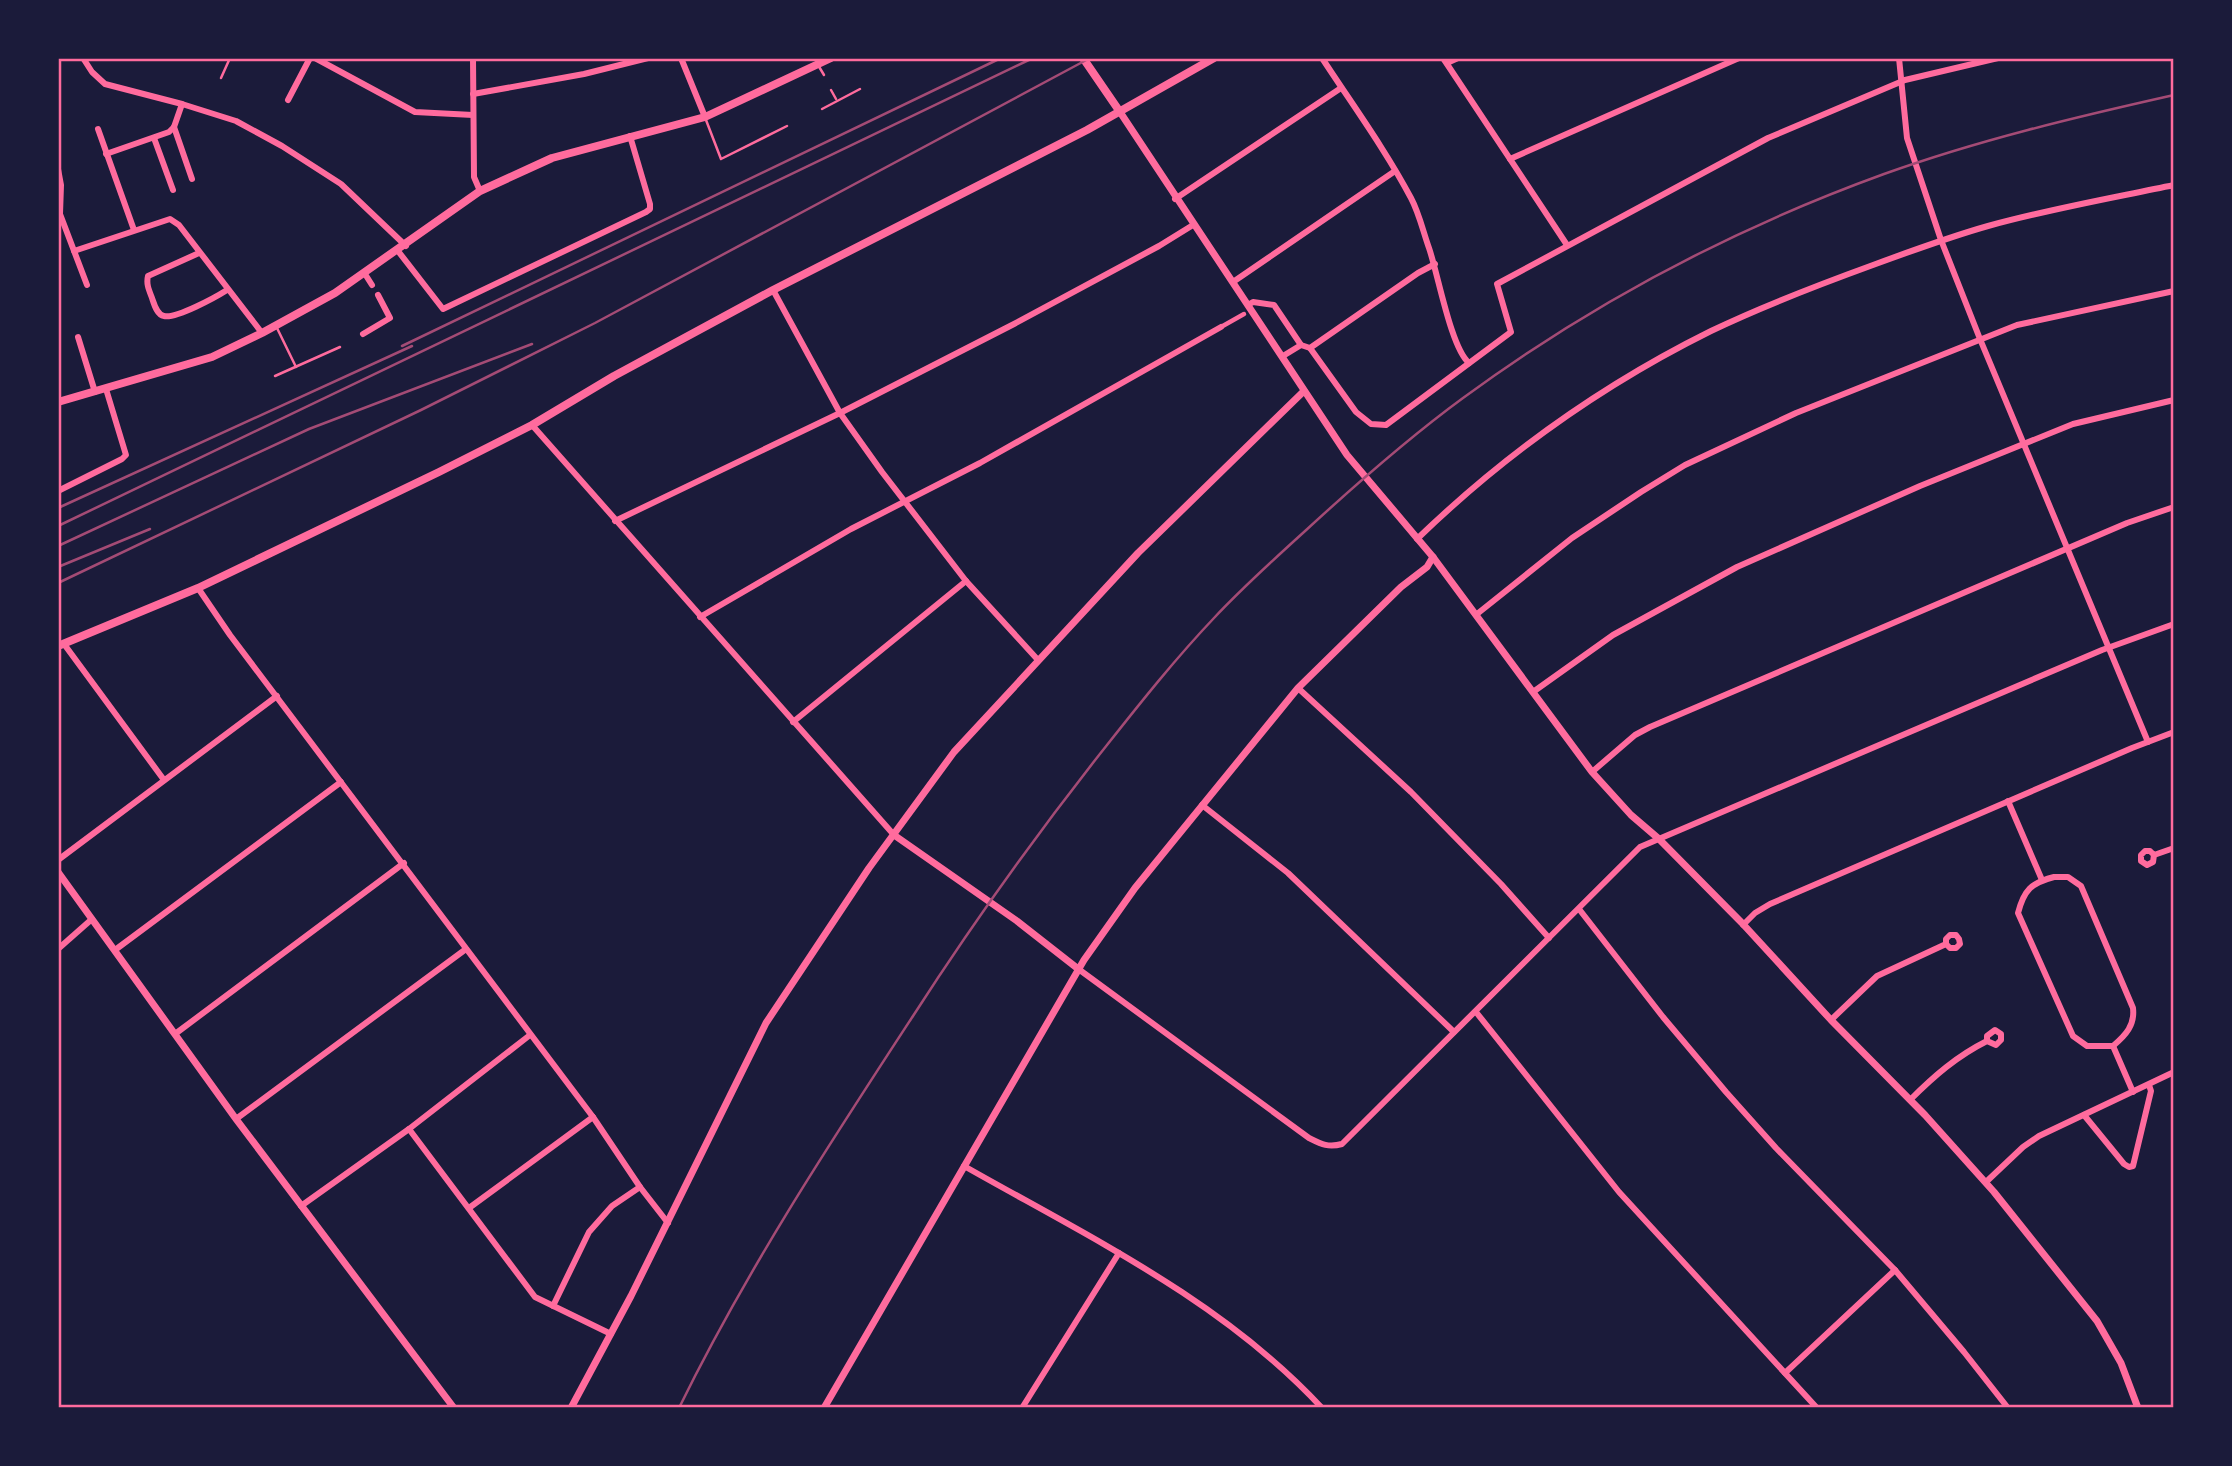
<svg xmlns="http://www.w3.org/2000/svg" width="2232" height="1466" font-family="Cabin,sans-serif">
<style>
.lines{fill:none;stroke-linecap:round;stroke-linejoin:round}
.service{stroke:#ff6b9d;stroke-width:2.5}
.pedestrian{stroke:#ff6b9d;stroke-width:4.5}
.minor{stroke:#ff6b9d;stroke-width:6}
.tertiary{stroke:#ff6b9d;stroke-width:7}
.secondary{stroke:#ff6b9d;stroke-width:8}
.rail{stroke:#a44b75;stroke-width:2.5}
.neatline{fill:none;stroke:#ff6b9d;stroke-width:2.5}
</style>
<rect width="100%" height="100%" fill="#1b1b3a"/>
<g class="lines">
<g class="service">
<path d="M818,65L824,75"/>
<path d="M221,78L230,58"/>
<path d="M831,90L836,99"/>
<path d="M822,109L860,89"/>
<path d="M706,120L721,159L787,126"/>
<path d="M276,326L296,367"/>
<path d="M275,376L340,347"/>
</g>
<path class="pedestrian" d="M1221,327L1244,314"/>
<g class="minor">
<path d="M83,58L92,72L105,84L182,104L236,121L282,146L341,184L406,246"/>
<path d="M315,58L415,112L473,115"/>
<path d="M473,58L474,177L480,191"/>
<path d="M681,58L705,117"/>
<path d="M1322,58C1352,104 1385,149 1411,198C1419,213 1423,231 1429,248C1438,274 1451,348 1469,363"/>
<path d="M1443,58L1567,245"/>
<path d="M1899,58L1907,138L1941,240L1980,339L2148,742"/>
<path d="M1447,63L1458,58"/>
<path d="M473,94L584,74L648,58"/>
<path d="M288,100L310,58"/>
<path d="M174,127L192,179"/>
<path d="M98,129L134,230"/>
<path d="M154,138L173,190"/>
<path d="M106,154L169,132L174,127L182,104"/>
<path d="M1510,159L1739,58"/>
<path d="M58,169L61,185L60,214L87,285"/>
<path d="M1175,199L1341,88"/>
<path d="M74,251L170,219L179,225L262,333"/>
<path d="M398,251L443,309L646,212L650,209V204L630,136"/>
<path d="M199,253L148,276C146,284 149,290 152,298C154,304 157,315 164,316C176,319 216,297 227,290"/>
<path d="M365,274L372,285"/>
<path d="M1233,282L1395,171"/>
<path d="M773,290L840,413L882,472L966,581L1038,660"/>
<path d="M1248,305L1253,302L1274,305L1301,345L1310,348L1356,412L1371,424L1386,425L1511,332L1497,284L1768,138L1905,80L1998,58"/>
<path d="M363,334L390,318L378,295"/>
<path d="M78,337L95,392"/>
<path d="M1310,348L1418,273L1435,264"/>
<path d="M1283,356L1301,345"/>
<path d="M532,425L894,835"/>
<path d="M58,491L122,459L126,455L106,389"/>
<path d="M615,521L840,413L1014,324L1159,246L1193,225"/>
<path d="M1417,539C1503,456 1604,384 1711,331C1763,306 1818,285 1873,265C1911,251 1949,237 1988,226C2049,209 2112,198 2174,185"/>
<path d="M198,588L230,635L593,1117L640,1187L668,1223"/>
<path d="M1477,614L1572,538L1641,492L1685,465L1796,413L2017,325L2174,291"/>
<path d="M700,617L851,529L980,463L1221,327"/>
<path d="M64,644L164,780"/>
<path d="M1298,688L1411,792L1501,884L1549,938"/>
<path d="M1533,692L1613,635L1737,567L1920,486L2073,424L2174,400"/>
<path d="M793,722L966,581"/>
<path d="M1592,772L1635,735L1650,727L2127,523L2174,507"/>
<path d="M2008,801L2042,880"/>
<path d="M1202,805L1288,873L1454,1032"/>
<path d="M2154,855L2153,862L2147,865L2141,861V855L2145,851H2150L2154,855L2174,848"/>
<path d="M58,860L277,696"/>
<path d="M2054,877H2068L2081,886L2133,1008C2135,1025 2126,1035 2113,1046H2087L2073,1036L2018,913C2024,890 2031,883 2054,877Z"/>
<path d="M1579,909L1663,1017L1726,1092L1776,1148L1895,1270L1964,1352L2008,1408"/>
<path d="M1743,925L1755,913L1770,904L2132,748L2174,732"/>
<path d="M58,949L92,919"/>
<path d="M115,950L341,782"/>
<path d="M1077,968L1309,1138C1321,1144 1328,1148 1342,1144L1640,847L2102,650L2174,624"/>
<path d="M1476,1012L1619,1192L1817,1408"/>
<path d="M1831,1020L1877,976L1946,944V939L1950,935H1956L1959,939L1960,944L1956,948H1950L1946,944"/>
<path d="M175,1034L404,863"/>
<path d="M2113,1046L2133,1092"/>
<path d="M1910,1100C1934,1076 1957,1056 1987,1041V1036L1995,1030L2001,1034V1040L1996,1045L1987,1041"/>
<path d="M2084,1115L2124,1164L2129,1167L2133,1166L2151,1091L2149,1085"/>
<path d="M236,1119L466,949"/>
<path d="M409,1129L535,1297L611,1334"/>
<path d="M964,1166C1089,1237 1223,1301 1322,1408"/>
<path d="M1986,1182L2023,1147L2039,1136L2174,1072"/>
<path d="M301,1206L409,1129L530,1035"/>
<path d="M469,1208L593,1117"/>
<path d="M553,1306L589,1232L612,1206L640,1187"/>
<path d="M1785,1373L1895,1270"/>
<path d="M1022,1408L1119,1253"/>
</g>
<g class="tertiary">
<path d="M1120,112L1347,455L1433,557L1592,772L1631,815L1659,839L1742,923L1831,1020L1925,1115L1994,1192L2097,1321L2121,1363L2138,1408"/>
<path d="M894,835L1017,921L1077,968"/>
<path d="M58,872L236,1119L454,1408"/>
<path d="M571,1408L631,1296L766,1023L869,868L954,752L1138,553L1304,391"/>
<path d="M824,1408L1084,960L1135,888L1298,688L1401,587L1427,567L1433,557"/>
<path d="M2174,1408V1407"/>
</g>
<g class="secondary">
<path d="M1083,58L1120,112"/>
<path d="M58,402L212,357L262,333L335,293L480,191L552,158L705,117L831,58"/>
<path d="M58,646L198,588L439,472L532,425L614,376L773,290L1087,130L1214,58"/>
</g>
<g class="rail">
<path d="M402,346L1001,58"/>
<path d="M58,508L412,346"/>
<path d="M58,526L1033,58"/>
<path d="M58,546L309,429L532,344"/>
<path d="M58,567L150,529"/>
<path d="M58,583L421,410L595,323L1090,58"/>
<path d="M679,1408C746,1271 830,1143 913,1016C973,923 1038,832 1107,745C1141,702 1176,658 1214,618C1242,588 1273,560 1304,532C1355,485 1407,439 1463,398C1591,304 1735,228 1884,174C1979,140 2076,117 2174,95"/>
</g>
</g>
<rect width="2232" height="1466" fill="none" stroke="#1b1b3a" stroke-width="119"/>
<rect x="60" y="60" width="2112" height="1346" class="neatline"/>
</svg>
